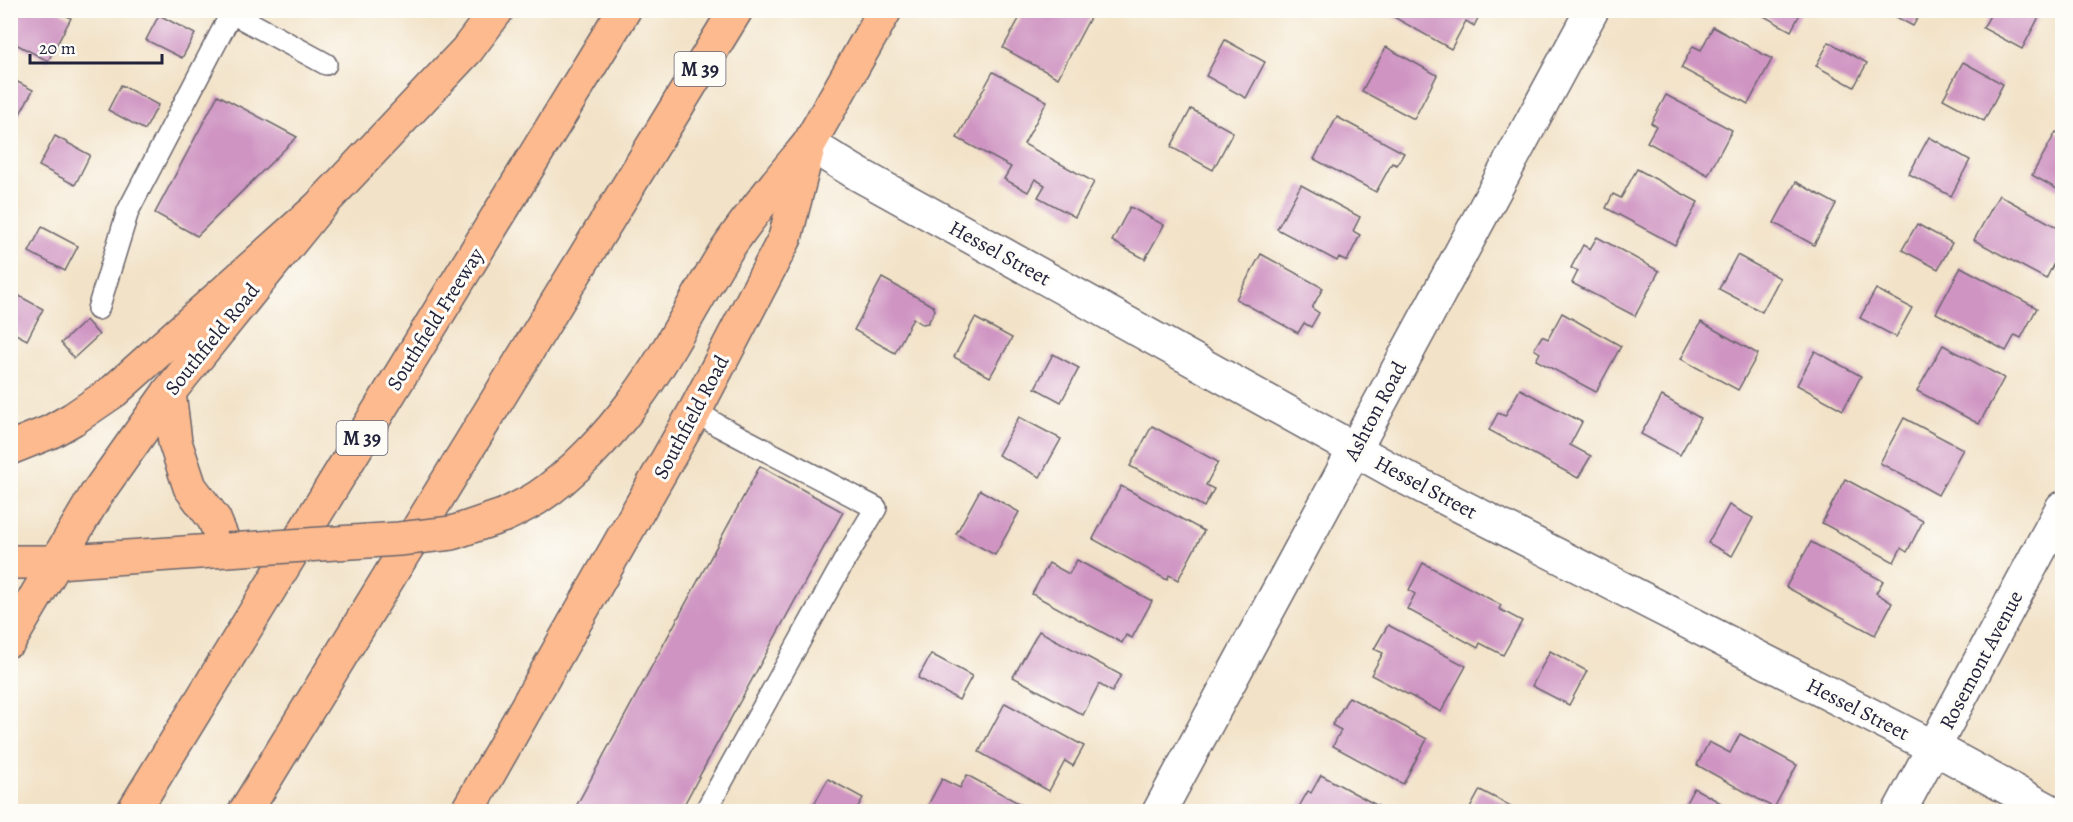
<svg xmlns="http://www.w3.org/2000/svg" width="2073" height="822" font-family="Alegreya,serif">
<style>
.building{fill:#cf94c2}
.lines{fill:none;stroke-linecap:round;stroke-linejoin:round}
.service-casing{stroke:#6b656c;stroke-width:24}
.minor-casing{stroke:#6b656c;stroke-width:36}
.primary-casing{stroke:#6b656c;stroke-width:36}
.trunk-casing{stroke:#6b656c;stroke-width:36}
.motorway-casing{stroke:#6b656c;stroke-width:36}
.service{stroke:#fff;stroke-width:21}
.minor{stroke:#fff;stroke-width:33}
.primary{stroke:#fcba8e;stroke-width:33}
.trunk{stroke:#fcba8e;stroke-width:33}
.motorway{stroke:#fcba8e;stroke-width:33}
.trunk-bridge-casing{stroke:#6b656c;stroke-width:36;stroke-linecap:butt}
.trunk-bridge{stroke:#fcba8e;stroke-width:33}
.labels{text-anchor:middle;stroke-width:6;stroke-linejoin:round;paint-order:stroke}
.shield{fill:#fdfcf7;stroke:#646373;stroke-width:1.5}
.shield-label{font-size:20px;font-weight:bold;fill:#22223b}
.street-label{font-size:21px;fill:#22223b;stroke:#fdfcf7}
</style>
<rect width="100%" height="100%" fill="#fdfcf7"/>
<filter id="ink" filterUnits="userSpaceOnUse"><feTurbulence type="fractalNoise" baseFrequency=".0167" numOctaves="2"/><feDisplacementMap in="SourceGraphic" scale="12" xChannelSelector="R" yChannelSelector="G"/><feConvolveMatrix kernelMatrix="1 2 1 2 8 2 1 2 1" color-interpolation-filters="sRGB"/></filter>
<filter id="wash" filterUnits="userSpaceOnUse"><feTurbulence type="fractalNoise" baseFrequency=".008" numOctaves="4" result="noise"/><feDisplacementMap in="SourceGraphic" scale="24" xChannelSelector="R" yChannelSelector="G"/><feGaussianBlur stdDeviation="1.35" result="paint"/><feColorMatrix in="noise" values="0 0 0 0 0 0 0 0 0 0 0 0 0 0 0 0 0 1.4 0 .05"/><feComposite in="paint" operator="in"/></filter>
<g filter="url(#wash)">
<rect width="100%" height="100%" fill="#f2e2c7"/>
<g id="blocks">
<g class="building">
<path d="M10,10H56L71,18L48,61L10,41Z"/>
<path d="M1024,10H1090L1093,12L1058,78L1003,48Z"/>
<path d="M1392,10H1482L1474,26L1466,21L1451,49L1390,15Z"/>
<path d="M1753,10H1802L1791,31Z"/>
<path d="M1883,10H1922L1913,26Z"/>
<path d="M1993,10H2033L2040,15L2022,49L1983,28Z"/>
<path d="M159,15L195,34L182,58L146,40Z"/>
<path d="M1713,27L1772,59L1748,104L1681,68L1693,46L1701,50Z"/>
<path d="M1225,40L1265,62L1246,98L1206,76Z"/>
<path d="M1829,42L1867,63L1854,87L1816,66Z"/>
<path d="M1386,47L1437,75L1414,119L1362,91Z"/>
<path d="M1963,62L2003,84L1984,121L1943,99Z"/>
<path d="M993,72L1047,101L1024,144L1094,182L1075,217L1038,197L1045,185L1035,179L1028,192L1004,179L1011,167L957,138Z"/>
<path d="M10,78L33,90L10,132Z"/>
<path d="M121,85L158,105L145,130L108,110Z"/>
<path d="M218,95L297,137L197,236L155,213Z"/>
<path d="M1666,95L1732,130L1708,175L1647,142L1656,126L1651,123Z"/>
<path d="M1191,109L1233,132L1213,170L1171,147Z"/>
<path d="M1337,117L1404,153L1397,165L1392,163L1376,192L1314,159Z"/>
<path d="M2056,132L2062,135V192L2032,175Z"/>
<path d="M55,136L90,155L75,185L39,166Z"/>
<path d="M1929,137L1970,160L1951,196L1909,174Z"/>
<path d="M1637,169L1698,202L1675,245L1606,208L1613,194L1621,198Z"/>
<path d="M1796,182L1836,204L1814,245L1774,223Z"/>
<path d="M1301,185L1360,217L1353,231L1360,235L1347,261L1339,257L1337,261L1277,229Z"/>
<path d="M1999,195L2062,230V269L2053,265L2046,279L1974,240Z"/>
<path d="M1130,207L1164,225L1145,259L1112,241Z"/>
<path d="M1917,224L1952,243L1938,269L1902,250Z"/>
<path d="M42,227L78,246L65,271L29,252Z"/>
<path d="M1597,237L1659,271L1635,316L1572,283L1578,271L1571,268L1583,245L1590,249Z"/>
<path d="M1261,254L1323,288L1312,308L1319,313L1311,327L1304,323L1298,333L1236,299Z"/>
<path d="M1737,255L1780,278L1762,312L1719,289Z"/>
<path d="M1961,267L2037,308L2021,338L2015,335L2006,351L1936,313Z"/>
<path d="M882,278L933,306L935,310L928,323L922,324L913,318L895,353L854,330Z"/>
<path d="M1876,289L1912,308L1896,337L1860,318Z"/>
<path d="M10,291L43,309L27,340L10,331Z"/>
<path d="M1562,313L1621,346L1596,392L1536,360L1540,353L1534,349L1542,336L1548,339Z"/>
<path d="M975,318L1012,338L990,377L954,357Z"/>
<path d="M86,320L99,335L74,358L61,343Z"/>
<path d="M1701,322L1758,354L1738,390L1681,359Z"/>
<path d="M1943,345L2004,378L1979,424L1917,391Z"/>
<path d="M1815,351L1861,376L1843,410L1797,385Z"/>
<path d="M1053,354L1079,368L1061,402L1035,388Z"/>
<path d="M1520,389L1582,422L1570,445L1591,456L1578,478L1489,430L1498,413L1505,416Z"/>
<path d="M1662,396L1700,418L1680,455L1641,434Z"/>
<path d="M1019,417L1061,439L1040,477L998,455Z"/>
<path d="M1904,418L1963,449L1938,495L1880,463Z"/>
<path d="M1152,426L1218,462L1206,485L1214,489L1204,507L1130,466Z"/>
<path d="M760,466L843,512L680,812H573Z"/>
<path d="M1845,479L1923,521L1907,552L1901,548L1894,562L1822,523Z"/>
<path d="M1121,486L1204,531L1178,580L1169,575L1167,580L1093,539Z"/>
<path d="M980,490L1019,512L995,555L956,534Z"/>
<path d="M1729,505L1753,518L1732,556L1708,543Z"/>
<path d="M1811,542L1883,581L1876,593L1892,603L1875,635L1786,587Z"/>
<path d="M1077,560L1152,601L1132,638L1126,635L1122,643L1032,594L1049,563L1069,574Z"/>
<path d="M1423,563L1501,605L1499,609L1522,621L1503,655L1480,643L1478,648L1407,609L1415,594L1409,590Z"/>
<path d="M1388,625L1466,666L1441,712L1371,675L1383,653L1374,649Z"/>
<path d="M1039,631L1121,675L1112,692L1099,684L1083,715L1013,677Z"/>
<path d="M1550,651L1587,671L1569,705L1532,686Z"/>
<path d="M931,654L972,676L959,700L918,678Z"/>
<path d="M1349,697L1427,739L1403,784L1333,746L1341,730L1332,725Z"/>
<path d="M1005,703L1084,746L1073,766L1065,761L1049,791L979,752Z"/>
<path d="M1740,734L1797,765L1774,808L1697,765L1709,742L1730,753Z"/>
<path d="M967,775L1035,812H939L928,805L942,779L960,788Z"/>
<path d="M1321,775L1389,812H1296L1308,791L1311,793Z"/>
<path d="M828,779L863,798L855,812H810Z"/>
<path d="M1694,788L1737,812H1681Z"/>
<path d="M1480,790L1513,807L1510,812H1468Z"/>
</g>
</g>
</g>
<g filter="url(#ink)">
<use href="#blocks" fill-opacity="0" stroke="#6b656c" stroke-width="1.5"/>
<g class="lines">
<g class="service-casing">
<g id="service">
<path d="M232,13L326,64"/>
<path d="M98,309L128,211L233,10"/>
<path d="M695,411L719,426L876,508L844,561L705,812"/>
</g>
</g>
<g class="minor-casing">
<g id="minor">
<path d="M809,144L858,174L1406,478L1933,747L2052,812"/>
<path d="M1159,812L1592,10"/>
<path d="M1899,812L2062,508"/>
</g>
</g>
<g class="primary-casing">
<g id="primary">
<path d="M10,640L96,495L169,392L317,209L467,50L497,10"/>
<path d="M467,812L695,411L785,238L809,144L885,10"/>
</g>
</g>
<g class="trunk-casing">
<g id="trunk">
<path d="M10,448L50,432L73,419L114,391L317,209"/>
<path d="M505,515C515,510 527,504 537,498C572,475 609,435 634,401C670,353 695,299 727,249C752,212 781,178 809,144"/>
<path d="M10,562H56L227,550L214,519L190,487L175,442L169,392"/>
</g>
</g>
<g class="motorway-casing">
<g id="motorway">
<path d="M133,812L624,10"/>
<path d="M245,812L736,10"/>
</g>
</g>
<use href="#service" class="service"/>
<use href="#minor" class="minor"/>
<use href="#primary" class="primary"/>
<use href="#trunk" class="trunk"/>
<use href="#motorway" class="motorway"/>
<g class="trunk-bridge-casing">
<path id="trunk-bridge" d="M227,550L399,539L452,533L505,515"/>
</g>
<use href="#trunk-bridge" class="trunk-bridge"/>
</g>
</g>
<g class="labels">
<g class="shield">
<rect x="674.5" y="52" width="51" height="34" rx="4.5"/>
<rect x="336.5" y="421" width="51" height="34" rx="4.5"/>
</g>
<g class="shield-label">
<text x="700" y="76">M 39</text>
<text x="362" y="445">M 39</text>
</g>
<g class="street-label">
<text transform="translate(1000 253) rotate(29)" y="7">Hessel Street</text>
<text transform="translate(435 319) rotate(-58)" y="7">Southfield Freeway</text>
<text transform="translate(212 339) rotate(-51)" y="7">Southfield Road</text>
<text transform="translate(1375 411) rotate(-62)" y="7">Ashton Road</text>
<text transform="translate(691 417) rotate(-62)" y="7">Southfield Road</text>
<text transform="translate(1426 487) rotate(28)" y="7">Hessel Street</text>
<text transform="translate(1981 660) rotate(-62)" y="7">Rosemont Avenue</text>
<text transform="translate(1858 709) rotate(27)" y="7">Hessel Street</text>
</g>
</g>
<rect width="2073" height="822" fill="none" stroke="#fdfcf7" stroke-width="36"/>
<path d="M30 54v9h132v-9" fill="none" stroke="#22223b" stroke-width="3"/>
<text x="39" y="54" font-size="18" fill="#22223b" stroke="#fdfcf7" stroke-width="4.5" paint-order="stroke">20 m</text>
</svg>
